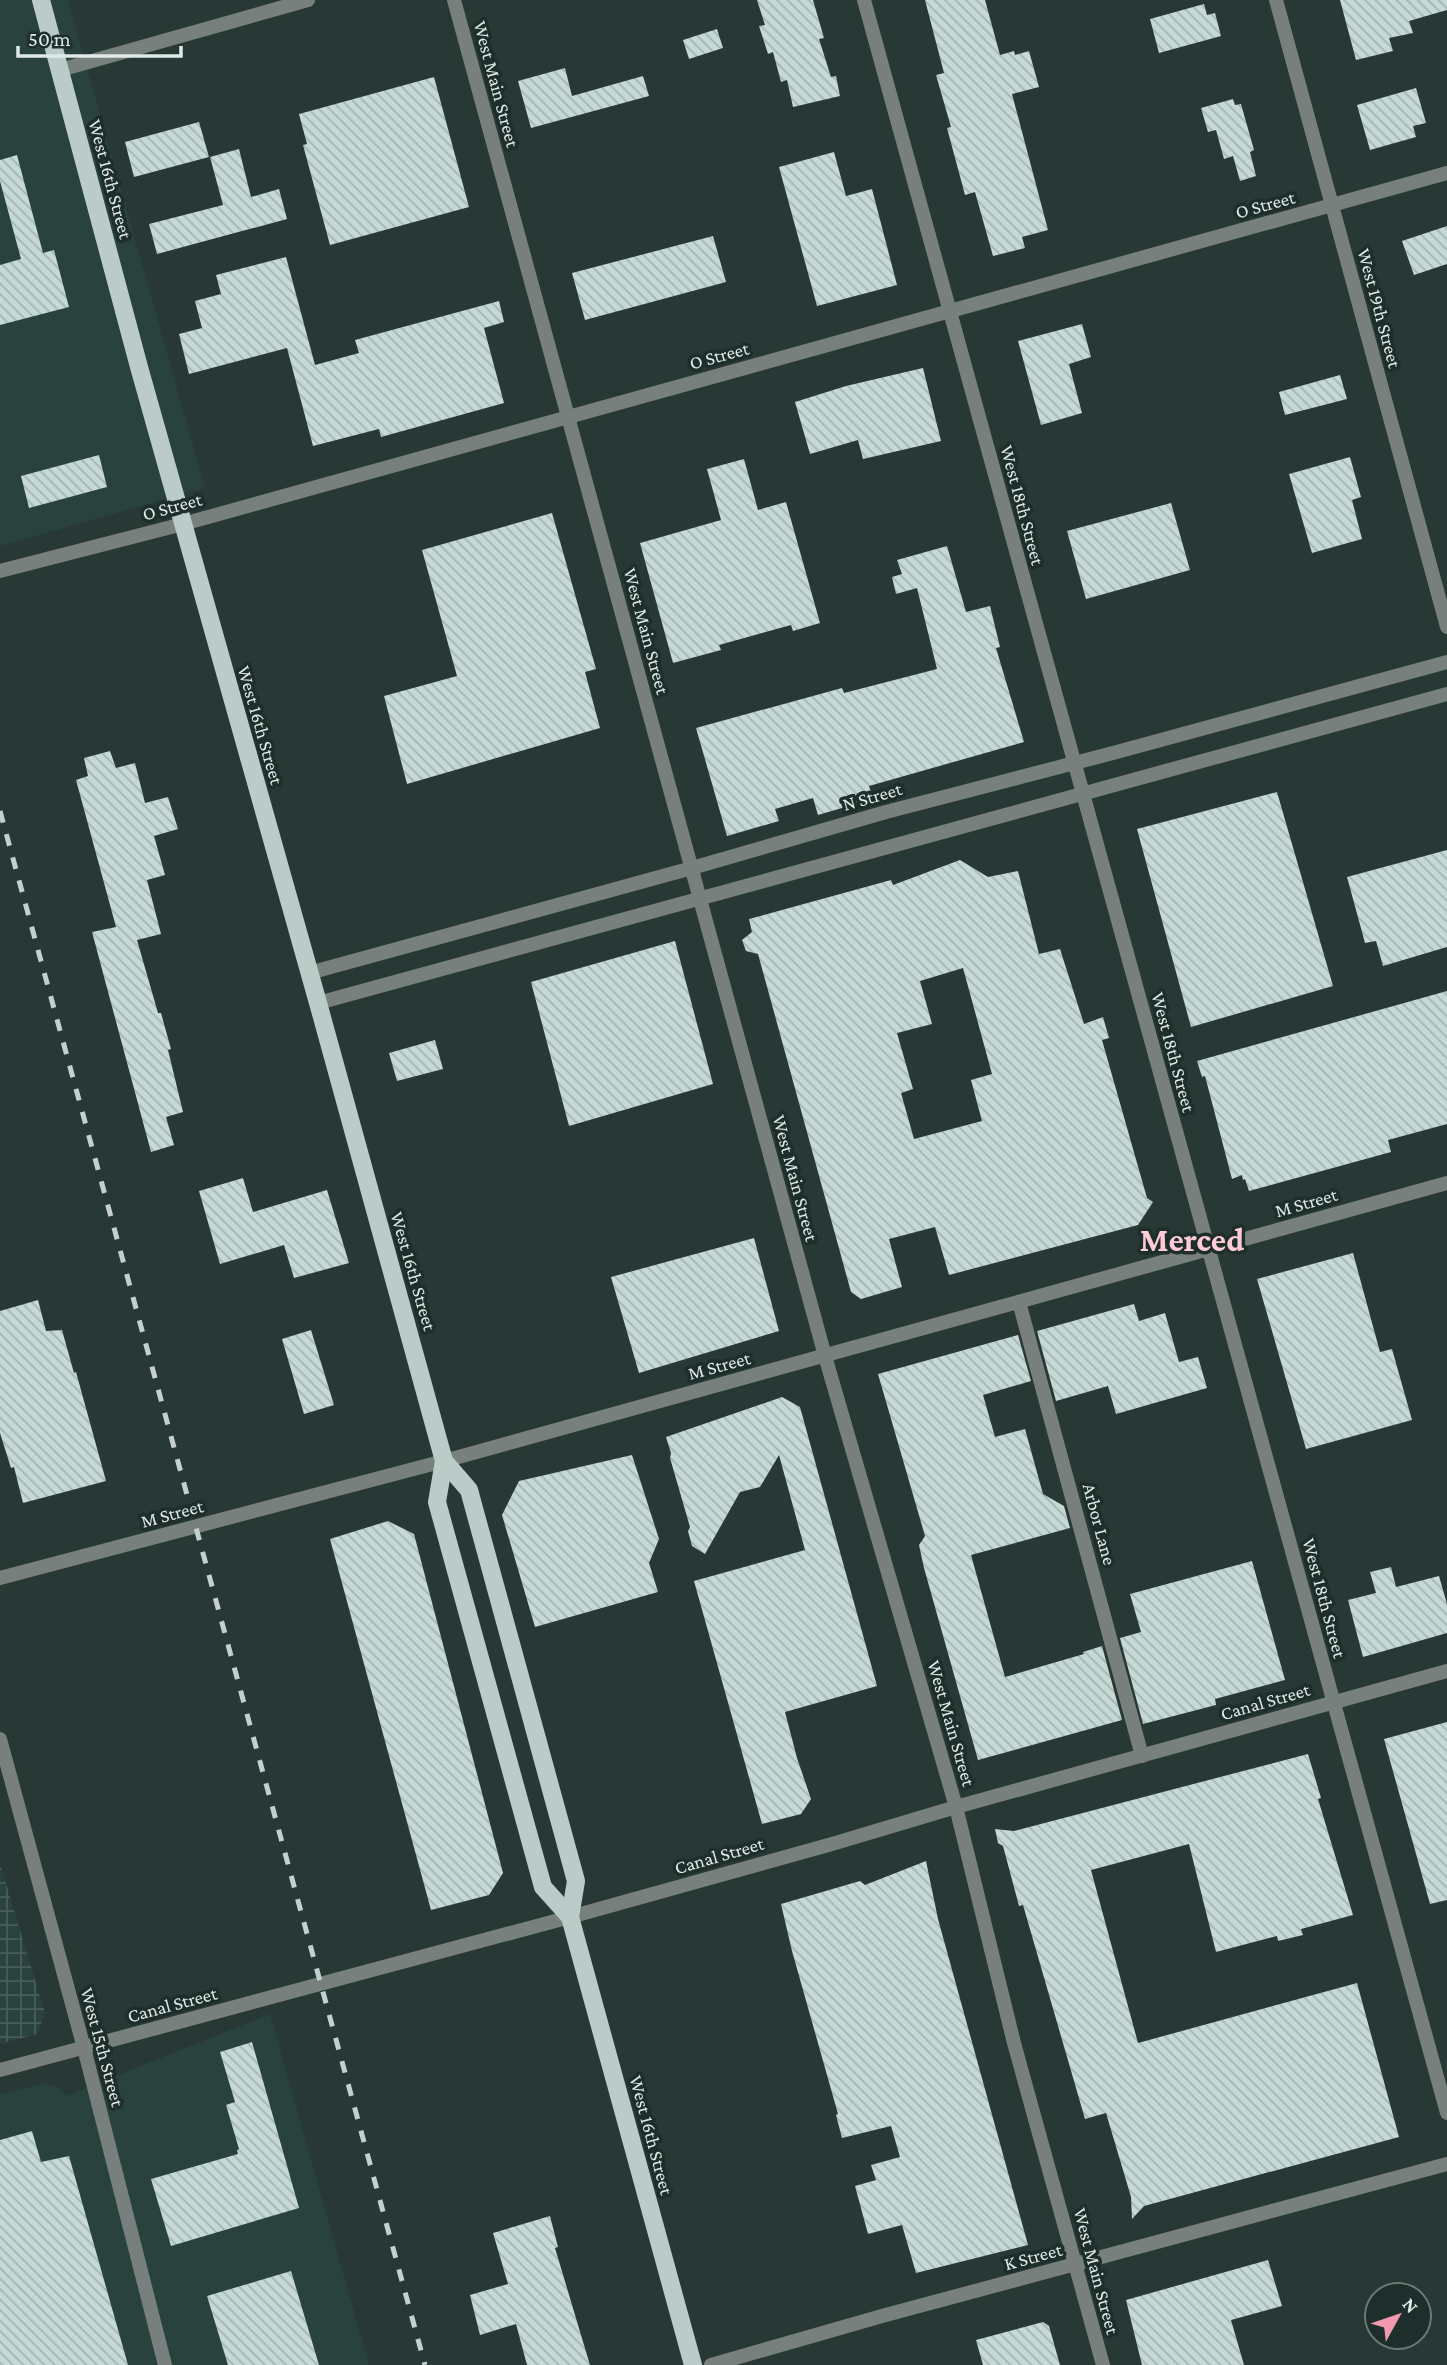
<svg xmlns="http://www.w3.org/2000/svg" width="1447" height="2365" font-family="'Crimson Pro',serif">
<style>
.built{fill:#29423e}
.industrial{fill:url(#industrial-grid)}
.building{fill:url(#building-back-hatch);fill-rule:evenodd}
.lines{fill:none;stroke-linecap:round;stroke-linejoin:round}
.pedestrian{stroke:#78807e;stroke-width:14}
.minor{stroke:#78807e;stroke-width:14}
.tertiary{stroke:#78807e;stroke-width:14}
.primary{stroke:#bbcbc8;stroke-width:18}
.rail{stroke:#c5d0ce;stroke-width:5;stroke-dasharray:12 12;stroke-linecap:butt}
.labels{text-anchor:middle;stroke-width:7;stroke-linejoin:round;paint-order:stroke}
.street-label{font-size:19px;fill:#dfe9e7;stroke:#1e2e2b}
.town-label{font-size:33px;font-weight:bold;fill:#ffcbd7;stroke:#1e2e2b}
</style>
<defs>
<pattern id="industrial-grid" width="8" height="8" patternUnits="userSpaceOnUse" patternTransform="scale(1.75)"><rect width="8" height="8" fill="#29423e"/><path d="M0 4h8M4 0v8" fill="none" stroke="#485d5a"/></pattern>
<pattern id="building-back-hatch" width="6" height="6" patternUnits="userSpaceOnUse" patternTransform="scale(1.75)"><rect width="6" height="6" fill="#c5d9d5"/><path d="M-1 5l2 2M0 0l6 6M5-1l2 2" fill="none" stroke="#a4b4b1"/></pattern>
</defs>
<rect width="100%" height="100%" fill="#283835"/>
<g class="built">
<path d="M0,0H68L205,488L0,546Z"/>
<path d="M270,2014L369,2365H0V2095L45,2083L57,2086L66,2096Z"/>
</g>
<path class="industrial" d="M0,1864L45,2013L37,2034L0,2044Z"/>
<g class="building">
<path d="M757,0H813L824,38L819,39L831,77L836,76L840,96L793,107L787,80L781,82L773,52L768,54L759,26L765,25Z"/>
<path d="M925,0H985L1000,55L1014,51L1015,55L1029,51L1039,87L1012,94L1048,230L1022,237L1025,248L993,256L975,192L965,195L947,128L951,127L936,75L944,73Z"/>
<path d="M1340,0H1447V10L1409,21L1413,33L1389,38L1393,51L1356,60Z"/>
<path d="M1204,4L1207,15L1215,13L1221,36L1159,53L1150,19Z"/>
<path d="M717,29L723,48L689,59L683,40Z"/>
<path d="M565,68L572,96L643,76L649,96L531,128L518,81Z"/>
<path d="M434,77L469,207L330,245L303,145L307,144L299,114Z"/>
<path d="M1416,88L1426,123L1413,126L1416,137L1370,150L1357,105Z"/>
<path d="M1233,99L1235,105L1241,104L1254,150L1250,152L1256,176L1240,181L1233,156L1224,159L1216,130L1208,132L1201,108Z"/>
<path d="M199,122L209,157L134,177L125,142Z"/>
<path d="M239,149L251,197L279,189L287,219L157,254L149,224L223,205L210,157Z"/>
<path d="M834,152L846,196L872,189L897,285L817,306L779,167Z"/>
<path d="M17,155L43,253L54,250L69,307L0,325V265L21,259L0,181V160Z"/>
<path d="M1447,226V264L1414,275L1402,241Z"/>
<path d="M713,236L726,282L585,320L572,273Z"/>
<path d="M286,257L315,365L359,353L355,340L499,301L504,322L484,328L504,403L381,437L379,429L313,446L287,348L189,374L179,334L202,328L195,301L221,294L216,275Z"/>
<path d="M1082,324L1091,357L1069,364L1082,413L1041,425L1018,341Z"/>
<path d="M923,368L941,441L863,459L858,440L810,454L795,402L846,386Z"/>
<path d="M1340,375L1347,399L1285,415L1279,392Z"/>
<path d="M99,455L107,487L29,508L21,476Z"/>
<path d="M1350,457L1361,497L1352,500L1362,539L1312,553L1289,474Z"/>
<path d="M744,459L758,510L786,502L820,623L793,631L791,625L719,645L721,650L673,663L640,543L721,520L707,469Z"/>
<path d="M1171,503L1190,570L1086,599L1067,531Z"/>
<path d="M552,513L596,669L585,672L600,728L407,784L384,696L457,676L422,550Z"/>
<path d="M947,546L966,612L990,606L1000,647L996,648L1024,742L869,786L873,799L818,815L813,798L775,809L779,821L727,836L696,728L842,688L844,693L937,669L917,588L896,594L892,577L902,574L897,560Z"/>
<path d="M110,751L116,768L135,763L145,803L168,797L178,829L154,836L165,875L147,880L161,934L137,940L158,1013H161L171,1049L168,1050L183,1112L166,1117L174,1145L151,1152L92,932L116,927L76,780L88,776L84,758Z"/>
<path d="M1277,792L1333,986L1191,1027L1137,829Z"/>
<path d="M1447,850V947L1383,966L1376,941L1365,943L1347,877Z"/>
<path d="M960,860L988,877L1018,871L1039,954L1060,949L1084,1024L1103,1017L1109,1038L1102,1040L1147,1198L1153,1202L1138,1225L949,1275L935,1227L889,1239L902,1287L861,1299L851,1292L758,954L746,951L742,940L752,932L749,919L891,880L893,885ZM963,968L992,1074L971,1080L982,1121L914,1139L901,1093L913,1089L897,1033L932,1024L920,981Z"/>
<path d="M675,941L713,1084L569,1126L531,982Z"/>
<path d="M1447,991V1124L1388,1140L1391,1152L1249,1191L1245,1179L1243,1180L1242,1175L1232,1179L1205,1076L1202,1077L1197,1061Z"/>
<path d="M435,1040L443,1069L397,1081L389,1053Z"/>
<path d="M243,1178L253,1212L327,1190L349,1263L294,1278L284,1245L220,1264L199,1191Z"/>
<path d="M754,1238L779,1331L639,1373L611,1277Z"/>
<path d="M1353,1253L1380,1352L1392,1349L1412,1420L1306,1449L1257,1279Z"/>
<path d="M38,1300L46,1331L62,1330L74,1373L76,1372L106,1481L23,1503L14,1467L11,1468L0,1433V1311Z"/>
<path d="M1134,1304L1139,1321L1165,1313L1179,1362L1198,1357L1207,1388L1116,1414L1108,1386L1056,1401L1037,1331Z"/>
<path d="M311,1330L334,1405L304,1414L282,1339Z"/>
<path d="M1018,1335L1031,1381L983,1395L995,1437L1025,1429L1043,1494L1064,1506L1070,1528L971,1555L1005,1677L1084,1654L1083,1652L1102,1646L1122,1720L978,1760L924,1568L919,1545L925,1536L878,1374Z"/>
<path d="M782,1397L800,1407L877,1686L785,1712L797,1758L811,1799L801,1814L762,1824L694,1581L805,1550L779,1455L760,1487L740,1492L705,1554L692,1546L688,1531L690,1527L670,1458L671,1453L666,1437Z"/>
<path d="M632,1455L659,1539L649,1563L658,1592L535,1627L502,1515L519,1481Z"/>
<path d="M388,1521L414,1534L503,1873L489,1895L431,1910L330,1539Z"/>
<path d="M1252,1561L1285,1680L1215,1699L1216,1705L1143,1724L1120,1638L1141,1632L1130,1594Z"/>
<path d="M1391,1567L1396,1587L1439,1576L1447,1604V1633L1363,1657L1348,1600L1376,1593L1370,1572Z"/>
<path d="M1447,1722V1900L1430,1904L1384,1739Z"/>
<path d="M1308,1754L1321,1798L1318,1799L1353,1915L1301,1929L1303,1935L1278,1941L1277,1936L1216,1952L1189,1844L1091,1870L1138,2043L1357,1983L1399,2137L1144,2206L1132,2219L1131,2197L1106,2113L1085,2119L1023,1905L1019,1906L1003,1846L998,1843L995,1829L1014,1831Z"/>
<path d="M926,1861L938,1919L1028,2245L916,2273L902,2225L868,2234L855,2186L876,2180L871,2165L900,2157L891,2126L842,2138L836,2115L838,2114L792,1951L781,1904L860,1881L865,1885Z"/>
<path d="M252,2042L299,2208L171,2246L151,2179L238,2154L237,2150L239,2149L226,2105L235,2102L220,2052Z"/>
<path d="M32,2131L41,2162L69,2156L128,2365H0V2140Z"/>
<path d="M550,2216L558,2247L555,2248L590,2365H527L516,2324L480,2335L470,2295L508,2284L493,2233Z"/>
<path d="M1268,2260L1282,2306L1231,2320L1244,2365H1142L1126,2300Z"/>
<path d="M291,2271L319,2365H228L207,2296Z"/>
<path d="M1043,2322L1049,2326L1060,2365H983L976,2340Z"/>
</g>
<g class="lines">
<path class="pedestrian" d="M570,1917L832,1844L956,1807"/>
<g class="minor">
<path d="M864,0L1447,2113"/>
<path d="M1276,0L1447,627"/>
<path d="M60,70L308,0"/>
<path d="M0,571L183,524L1447,173"/>
<path d="M309,973L692,868L886,812L1113,753L1447,662"/>
<path d="M318,1003L1447,694"/>
<path d="M1019,1302L1142,1756"/>
<path d="M956,1807L1447,1671"/>
<path d="M0,2070L570,1917"/>
<path d="M711,2365L882,2316L1447,2164"/>
</g>
<g class="tertiary">
<path d="M454,0L825,1356L956,1807L1014,2043L1103,2365"/>
<path d="M0,1578L444,1461L1447,1183"/>
<path d="M0,1739L84,2048L165,2365"/>
</g>
<g class="primary">
<path d="M41,0L139,367L320,1010L444,1461L437,1502L543,1887L570,1917"/>
<path d="M444,1461L469,1490L576,1881L570,1917L693,2365"/>
</g>
<path class="rail" d="M0,811L425,2365"/>
</g>
<g class="labels">
<g class="street-label">
<text transform="translate(497 84) rotate(75)" y="7">West Main Street</text>
<text transform="translate(111 179) rotate(75)" y="7">West 16th Street</text>
<text transform="translate(1265 204) rotate(-15)" y="7">O Street</text>
<text transform="translate(1380 308) rotate(75)" y="7">West 19th Street</text>
<text transform="translate(719 355) rotate(-15)" y="7">O Street</text>
<text transform="translate(1023 505) rotate(75)" y="7">West 18th Street</text>
<text transform="translate(172 506) rotate(-15)" y="7">O Street</text>
<text transform="translate(647 631) rotate(75)" y="7">West Main Street</text>
<text transform="translate(261 725) rotate(74)" y="7">West 16th Street</text>
<text transform="translate(872 796) rotate(-16)" y="7">N Street</text>
<text transform="translate(1174 1052) rotate(75)" y="7">West 18th Street</text>
<text transform="translate(796 1178) rotate(75)" y="7">West Main Street</text>
<text transform="translate(1306 1202) rotate(-16)" y="7">M Street</text>
<text transform="translate(414 1271) rotate(74)" y="7">West 16th Street</text>
<text transform="translate(719 1365) rotate(-15)" y="7">M Street</text>
<text transform="translate(172 1513) rotate(-15)" y="7">M Street</text>
<text transform="translate(1100 1524) rotate(75)" y="7">Arbor Lane</text>
<text transform="translate(1325 1598) rotate(75)" y="7">West 18th Street</text>
<text transform="translate(1265 1701) rotate(-16)" y="7">Canal Street</text>
<text transform="translate(952 1723) rotate(74)" y="7">West Main Street</text>
<text transform="translate(719 1855) rotate(-16)" y="7">Canal Street</text>
<text transform="translate(172 2004) rotate(-15)" y="7">Canal Street</text>
<text transform="translate(103 2047) rotate(75)" y="7">West 15th Street</text>
<text transform="translate(652 2135) rotate(75)" y="7">West 16th Street</text>
<text transform="translate(1033 2256) rotate(-15)" y="7">K Street</text>
<text transform="translate(1097 2271) rotate(75)" y="7">West Main Street</text>
</g>
<g class="town-label">
<text x="1192" y="1251">Merced</text>
</g>
</g>
<g transform="translate(1398 2316) rotate(50)"><circle r="33" fill="#1e2e2b" stroke="#6b7976" stroke-width="2"/>
<path d="M0-5L12 26L0 18L-12 26Z" fill="#f29ab0"/>
<text y="-10" font-size="19" font-weight="bold" text-anchor="middle" fill="#dfe9e7">N</text>
</g>
<path d="M18 46v10h163v-10" fill="none" stroke="#dfe9e7" stroke-width="3.5"/>
<text x="28" y="46" font-size="21" fill="#dfe9e7" stroke="#1e2e2b" stroke-width="5" paint-order="stroke">50 m</text>
</svg>
